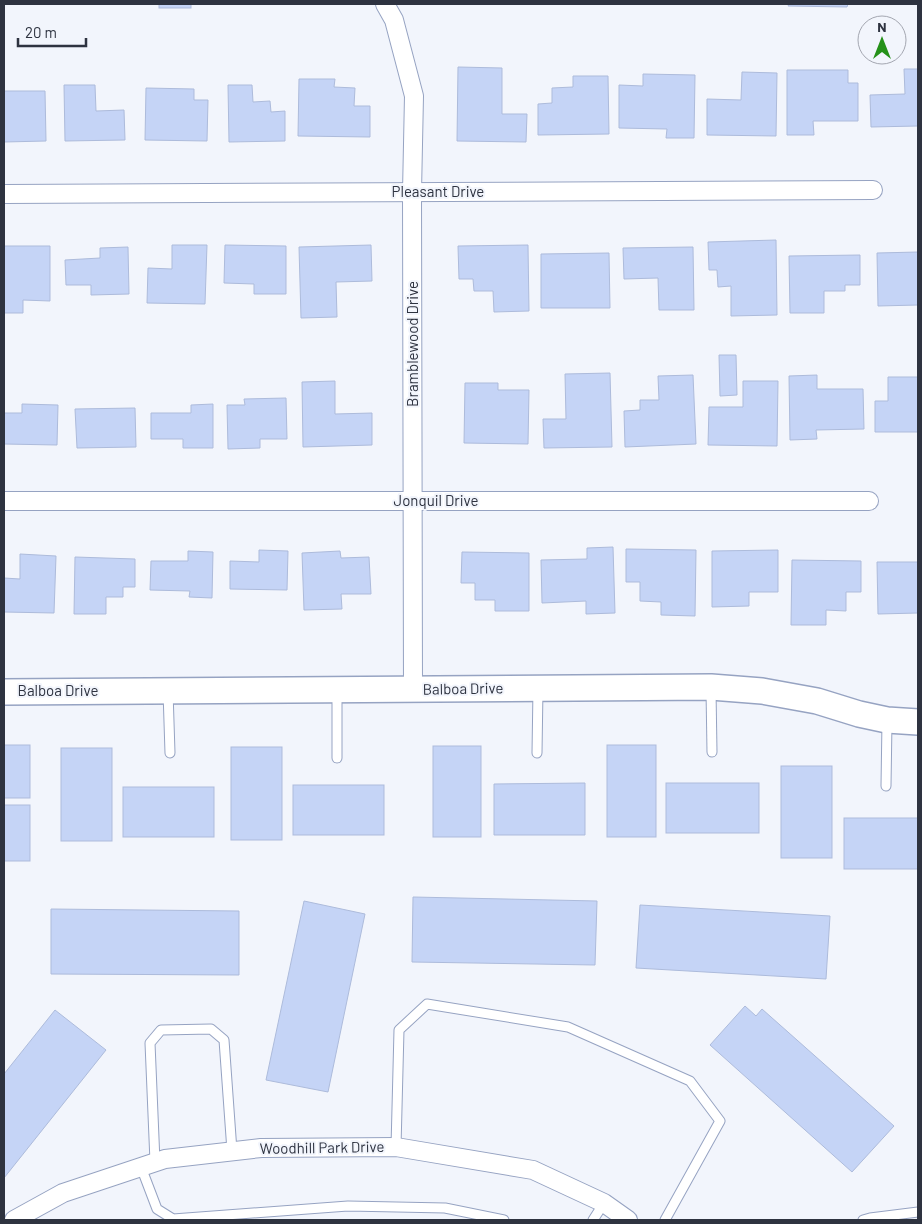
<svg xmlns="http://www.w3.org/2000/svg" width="922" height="1224" font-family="Barlow,sans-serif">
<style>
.building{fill:#c5d4f6;stroke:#adbbdb}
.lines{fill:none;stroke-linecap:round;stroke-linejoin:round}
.lane-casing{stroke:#96a3c2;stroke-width:11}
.street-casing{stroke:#96a3c2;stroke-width:20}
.secondary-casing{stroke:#96a3c2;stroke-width:28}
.lane{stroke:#fff;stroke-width:9}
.street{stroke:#fff;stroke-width:18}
.secondary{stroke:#fff;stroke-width:25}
.labels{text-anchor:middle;stroke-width:4;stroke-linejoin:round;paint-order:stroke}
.street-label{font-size:15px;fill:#2e3340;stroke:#f2f5fc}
</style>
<rect width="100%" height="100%" fill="#f2f5fc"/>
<g class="building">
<rect x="159" y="4" width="32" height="4"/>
<path d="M789,4H848L847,7L788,6Z"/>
<path d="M458,67L502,68V114H527L526,142L457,141Z"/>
<path d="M904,69H918V126L871,127L870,95L905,94Z"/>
<path d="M787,70H848V83H858V121H813L814,135H787Z"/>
<path d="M742,72L777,73L776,136L707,135V99L741,100Z"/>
<path d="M643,74L695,75L694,138H666L667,129L619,128V85L643,86Z"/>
<path d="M573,76H608L609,134L538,135V104L552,103V88L573,87Z"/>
<path d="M299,79H335L334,87L355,88L354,106H370V137L298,136Z"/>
<path d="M64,85H95L96,111L124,110L125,140L65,141Z"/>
<path d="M228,85H252L253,102L270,101L271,112L285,111V141L229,142Z"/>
<path d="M146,88L194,89V100H208L207,141L145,140Z"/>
<path d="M4,91H45L46,141L4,142Z"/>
<path d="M776,240L777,315L731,316V286L718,287L717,270H709L708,242Z"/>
<path d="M172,245H207L205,304L147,303L148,268L172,269Z"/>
<path d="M225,245L286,246V294H254V284L224,283Z"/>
<path d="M371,245L372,281L336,282L337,317L301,318L299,247Z"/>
<path d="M528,245L529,311L494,312L493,291H474L473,279H459L458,246Z"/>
<path d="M4,246H50V301L23,300V313H4Z"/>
<path d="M128,247L129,294L91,295V285H66L65,260L100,258V248Z"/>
<path d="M693,247L694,310H659L658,278L624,279L623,248Z"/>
<path d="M918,252V305L878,306L877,253Z"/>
<path d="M609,253L610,308H541V254Z"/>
<path d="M860,255V285H845V291H824V313H790L789,256Z"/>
<path d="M719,355H736L737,395L720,396Z"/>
<path d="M610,373L612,447L544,448L543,419H566L565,374Z"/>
<path d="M693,375L696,444L625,447L624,411L640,410V400H659L658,376Z"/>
<path d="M817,375V389H863L864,429L816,430L817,439L790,440L789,376Z"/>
<path d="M888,377H918V432H875V401H888Z"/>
<path d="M335,381V414L372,413V445L303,447L302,382Z"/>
<path d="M743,381H778L777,446L708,445L709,407H743Z"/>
<path d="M465,383H498V390H529L528,444L464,443Z"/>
<path d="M286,398L287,439H260V448L228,449L227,405H245L244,399Z"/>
<path d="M22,404L58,405L57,445L4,444V413H22Z"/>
<path d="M213,404V448H183V439H151V413H191V405Z"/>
<path d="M135,408L136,447L77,448L75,409Z"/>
<path d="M613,547L615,613L586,614V601L542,603L541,560L587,559V548Z"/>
<path d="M626,549L696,550L695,616L661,615V602L640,601V582H626Z"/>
<path d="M259,550L288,551L287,590L230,589V561L259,562Z"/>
<path d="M778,550V592H749V606L712,607V551Z"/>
<path d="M188,551L213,552L212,598L189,597L190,591L150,590L151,561H188Z"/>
<path d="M340,551L341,558L369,557L371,594H341L342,609L304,610L302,553Z"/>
<path d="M462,552L529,553V611H495V600H475V583H461Z"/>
<path d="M20,554L56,556L54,613L4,612V578L20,579Z"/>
<path d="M75,557L135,559V587H123V597H106V614H74Z"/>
<path d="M792,560L861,561V592H846V611L826,610V625H791Z"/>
<path d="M877,562H918V613L878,614Z"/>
<rect x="4" y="745" width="26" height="53"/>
<rect x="607" y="745" width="49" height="92"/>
<rect x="433" y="746" width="48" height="91"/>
<rect x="231" y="747" width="51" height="93"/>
<rect x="61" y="748" width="51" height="93"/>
<rect x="781" y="766" width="51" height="92"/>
<path d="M585,783V835H494V784Z"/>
<rect x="666" y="783" width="93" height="50"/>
<rect x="293" y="785" width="91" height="50"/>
<rect x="123" y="787" width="91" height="50"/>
<rect x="4" y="805" width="26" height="56"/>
<rect x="844" y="818" width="74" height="51"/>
<path d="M413,897L597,901L595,965L412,962Z"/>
<path d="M304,901L365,914L328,1092L266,1080Z"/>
<path d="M640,905L830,916L826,979L636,968Z"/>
<path d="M51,909L239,911V975L51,974Z"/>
<path d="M745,1006L756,1016L762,1009L894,1126L852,1172L710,1045Z"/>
<path d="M55,1010L106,1050L4,1178V1074Z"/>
</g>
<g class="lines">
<g class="lane-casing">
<g id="lane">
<path d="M711,690L712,752"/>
<path d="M168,691L170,753"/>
<path d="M537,753L538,689"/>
<path d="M337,758V691"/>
<path d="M886,786L887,722"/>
<path d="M396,1147L399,1030L427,1004L568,1027L690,1081L720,1121L665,1220"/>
<path d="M155,1162L150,1043L161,1030L211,1029L224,1040L232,1151"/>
<path d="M141,1167L157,1209L173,1219L348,1206L445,1208L504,1220"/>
<path d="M593,1220L604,1203"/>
<path d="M863,1220L870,1218L918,1212"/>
</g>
</g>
<g class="street-casing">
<g id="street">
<path d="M385,4L394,20L414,96L412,192L413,690"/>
<path d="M4,194L873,190"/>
<path d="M4,501H869"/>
<path d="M14,1220L63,1193L165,1159L261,1148L396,1147L533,1170L604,1203L628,1220"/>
</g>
</g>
<g class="secondary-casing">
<path id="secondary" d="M4,692L711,687L762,691L817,701L859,714L887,720L918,722"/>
</g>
<use href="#lane" class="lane"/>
<use href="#street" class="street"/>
<use href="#secondary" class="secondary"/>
</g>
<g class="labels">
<g class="street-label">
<text x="438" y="197">Pleasant Drive</text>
<text transform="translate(413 344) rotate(-90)" y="5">Bramblewood Drive</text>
<text x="436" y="506">Jonquil Drive</text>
<text transform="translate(463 689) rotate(-1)" y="5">Balboa Drive</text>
<text x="58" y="696">Balboa Drive</text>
<text transform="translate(322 1148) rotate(-1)" y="5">Woodhill Park Drive</text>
</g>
</g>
<rect width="922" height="1224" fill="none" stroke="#2e3340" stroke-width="10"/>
<g transform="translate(882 40)"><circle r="24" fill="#f2f5fc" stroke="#a4a7b1"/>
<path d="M0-4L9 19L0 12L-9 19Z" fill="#259119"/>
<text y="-8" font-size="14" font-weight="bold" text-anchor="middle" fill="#2e3340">N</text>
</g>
<path d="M18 38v8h68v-8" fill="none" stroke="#2e3340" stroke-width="2.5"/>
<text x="25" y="38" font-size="15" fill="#2e3340" stroke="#f2f5fc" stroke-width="4" paint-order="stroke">20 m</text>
</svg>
